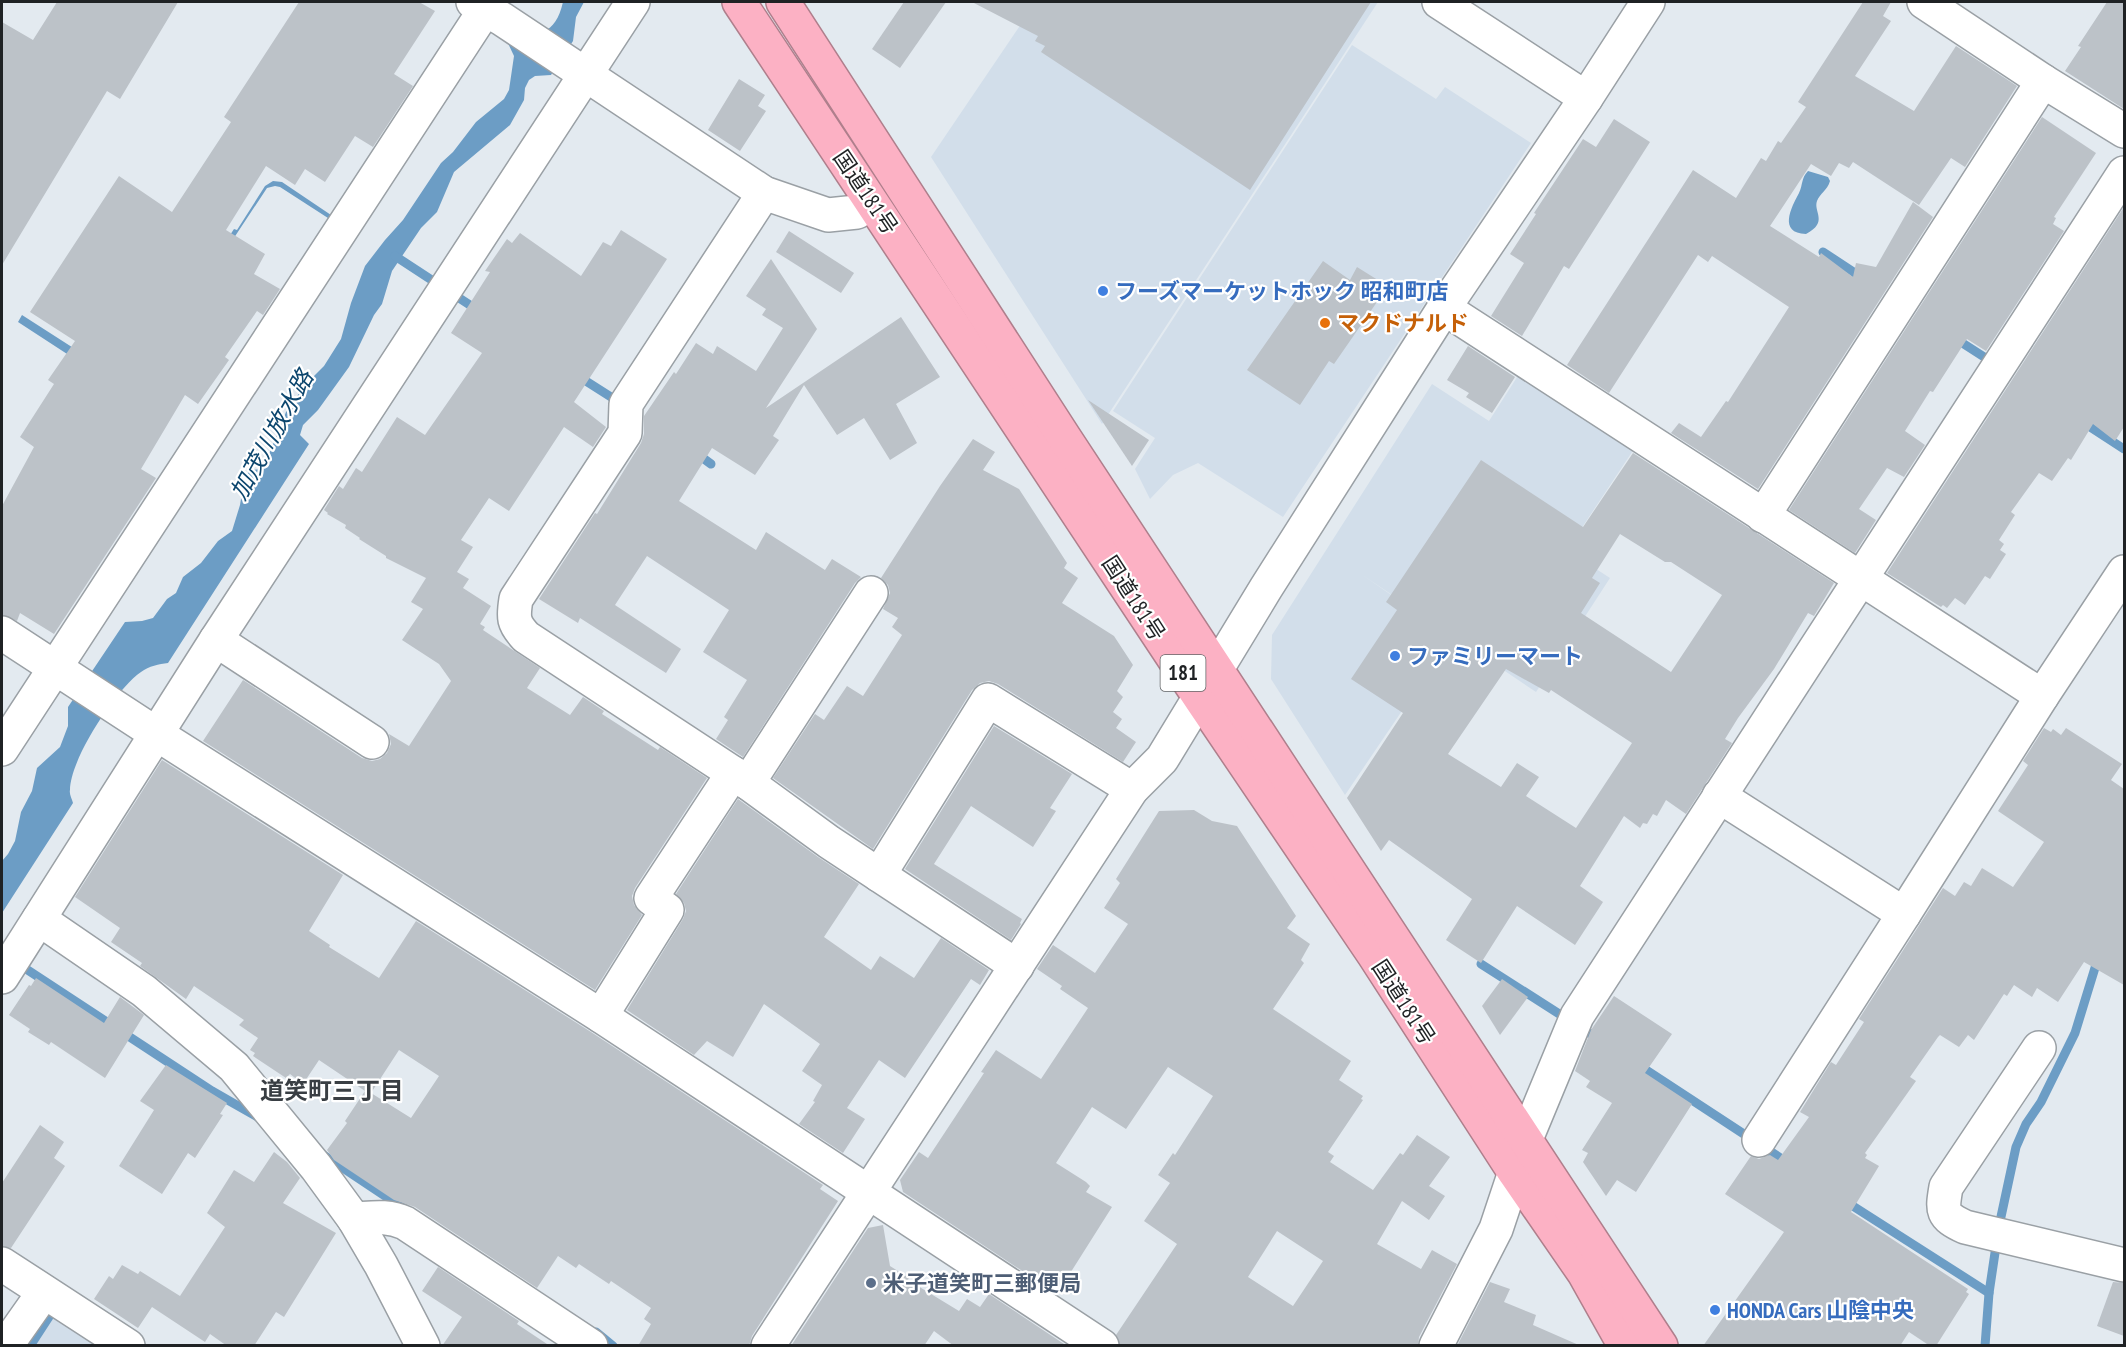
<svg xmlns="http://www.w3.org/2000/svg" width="2126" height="1347" font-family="'PT Sans Narrow','Noto Sans JP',sans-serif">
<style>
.built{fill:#d2deea}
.water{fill:#6c9dc5}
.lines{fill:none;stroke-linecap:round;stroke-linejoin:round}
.stream{stroke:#6c9dc5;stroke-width:9}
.building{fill:#bcc2c8;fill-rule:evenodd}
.street-casing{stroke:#9aa0a5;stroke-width:36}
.highway-casing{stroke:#af7f8c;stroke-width:36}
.street{stroke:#fff;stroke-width:33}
.highway{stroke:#fcb1c4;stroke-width:33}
.shop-dot{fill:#3f7fe0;stroke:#fff;stroke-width:2}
.food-dot{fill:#e8710a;stroke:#fff;stroke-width:2}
.service-dot{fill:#5c6f8a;stroke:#fff;stroke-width:2}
.labels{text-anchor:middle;stroke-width:4.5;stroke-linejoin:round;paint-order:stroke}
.shield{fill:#fff;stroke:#626466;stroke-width:1.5}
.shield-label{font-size:21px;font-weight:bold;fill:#1f2224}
.street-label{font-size:22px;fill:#1f2224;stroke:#fff}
.shop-label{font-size:22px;font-weight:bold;fill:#366cbe;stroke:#fff;text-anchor:start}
.food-label{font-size:22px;font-weight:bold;fill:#c56008;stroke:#fff;text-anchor:start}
.service-label{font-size:22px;font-weight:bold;fill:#4e5e75;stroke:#fff;text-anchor:start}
.water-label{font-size:24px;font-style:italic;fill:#0c466e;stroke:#fff}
.neighbourhood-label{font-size:24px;font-weight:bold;fill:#393e43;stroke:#fff}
</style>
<rect width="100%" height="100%" fill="#e3eaf0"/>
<g class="built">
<path d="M1036,2H1378L1102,424L931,157Z"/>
<path d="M1352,45L1436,99L1445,87L1531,143L1283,517L1198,463L1173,475L1150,499L1135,469L1155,438L1113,411Z"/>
<path d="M1521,371L1636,446L1567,550L1610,578L1536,692L1361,574L1452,637L1345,795L1271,679L1272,635L1432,384L1489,421Z"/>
<path d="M55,1313L106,1346H35Z"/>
</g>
<g class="water">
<path d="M563,2H584L576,17L573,41L551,75L535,76L529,80L525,88L524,100L510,125L454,172L437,212L421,228L392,271L382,304L374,315L349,367L318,410L303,425L300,435L309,444L168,663C159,664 149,666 141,672C116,689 70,759 70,790C69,794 72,799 73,803L2,913V861L8,854L15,841L21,812L32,791L37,768L60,747L68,726V707L125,622L142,621L153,618L167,599L176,593L183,577L201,563L218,541L232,531L240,505L245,475L252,470L263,469L286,412L305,385L324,366L341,339L351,303L365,266L385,240L403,220L441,163L453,152L476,122L504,99L509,90L514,56L507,41C538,33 555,37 563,2Z"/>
<path d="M1808,171L1828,177L1830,181C1827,191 1820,193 1817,201C1813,212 1829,222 1806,234C1778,233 1791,208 1799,193C1803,185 1801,178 1808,171Z"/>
<path d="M273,181L282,182L331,215L328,218L280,187L275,186L267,188L130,395L18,322L22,315L131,385L234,229L237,230L265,186Z"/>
</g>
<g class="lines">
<g class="stream">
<path d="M1823,252L1864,279"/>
<path d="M395,256L479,311"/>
<path d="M1953,337L1995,364"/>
<path d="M578,376L622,404"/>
<path d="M2081,421L2124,449"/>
<path d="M696,453L711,464"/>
<path d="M17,963L212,1091L261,1119"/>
<path d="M1481,964L1600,1040"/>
<path d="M1637,1064L1788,1163"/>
<path d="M322,1154L403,1208"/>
<path d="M1845,1201L1989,1293"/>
<path d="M596,1332L613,1346"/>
<path d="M30,1346L54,1309"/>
<path d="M1985,1346L1989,1293L1999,1226L2016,1147L2026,1124L2041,1102L2075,1033L2098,958"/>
</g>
</g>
<g class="building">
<path d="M57,2H178L120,99L107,91L2,265V22L33,40Z"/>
<path d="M299,2H419L435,11L394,74L413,86L373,147L355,136L325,182L305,169L295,185L266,166L226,230L265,254L254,274L280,289L263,315L257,311L225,357L229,360L198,404L185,395L141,469L156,478L54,634L20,613L17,621L2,615V506L34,447L20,437L54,384L48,380L75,341L30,312L119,176L172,212L231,122L224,117Z"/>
<path d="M904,2H946L900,68L872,49Z"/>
<path d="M972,2H1371L1250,190L1041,52L1045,46L1035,41L1038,36Z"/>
<path d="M1863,2H1891L1883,16L1891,21L1855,76L1914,111L1956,46L2017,86L1965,167L1951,158L1919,205L1853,162L1849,168L1839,163L1831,176L1811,164L1770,226L1819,257L1821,253L1853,277L1856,263L1876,267L1913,202L1933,217L1758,489L1671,433L1679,423L1701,437L1726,401L1728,402L1789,307L1712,256L1708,262L1698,255L1609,393L1567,365L1693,170L1736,198L1761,158L1766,161L1778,141L1781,143L1806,107L1798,102Z"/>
<path d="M2107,2H2124V109L2065,71L2081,47L2078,46Z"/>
<path d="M739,79L765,95L758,106L766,111L740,151L708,130Z"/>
<path d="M2042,117L2096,153L2054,217L2056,218L2053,224L2064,231L1986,351L1967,339L1933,392L1930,391L1905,431L1925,445L1904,477L1887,468L1859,509L1876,520L1855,553L1789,510Z"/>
<path d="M1614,119L1650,142L1569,269L1564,266L1522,336L1491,316L1524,263L1510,254L1536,214L1534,213L1583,139L1596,147Z"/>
<path d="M2124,207V427L2115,441L2093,424L2071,460L2068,458L2052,481L2039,473L2011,512L2015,515L1999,540L2004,544L2000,550L2006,554L1990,579L1985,576L1965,605L1955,598L1947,608L1943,605L1941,607L1887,573Z"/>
<path d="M621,230L667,259L574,402L606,427L593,447L564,427L509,511L489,498L461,540L473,547L457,572L469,579L463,588L491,606L480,624L485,627L483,630L540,668L527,688L570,715L583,697L604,711L602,714L658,750L660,747L707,778L635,888L632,896L634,905L642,915L595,990L203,741L243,680L362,758L372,761L380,759L387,753L391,744L389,734L409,746L451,681L439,664L402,640L423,609L411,602L426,578L386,558V556L359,539L360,538L345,528L346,525L327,514L328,513L324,510L339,486L343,489L356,468L362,472L397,417L425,435L482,353L451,333L490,272L485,271L507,239L512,243L520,233L581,276L603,242L611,246Z"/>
<path d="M789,231L854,273L841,293L776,252Z"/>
<path d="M771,259L817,329L766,408L901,317L940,377L896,404L917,443L890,460L864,418L837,435L804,385L773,436L779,440L755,475L712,448L679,501L756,550L766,532L825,570L832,559L861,577L855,583L743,757L716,739L728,720L724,717L747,680L703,652L729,610L647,556L615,605L681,649L666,673L580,618L578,623L539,599L595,513L597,514L641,443L644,434V416L674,372L676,374L696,343L713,354L717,346L756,371L783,328L762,315L766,309L746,296Z"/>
<path d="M1323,261L1350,280L1357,267L1381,282L1370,298L1377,302L1334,364L1329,361L1300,405L1247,370Z"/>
<path d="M1468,346L1515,377L1492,413L1466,397L1469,393L1447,380Z"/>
<path d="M1088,400L1149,440L1132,466Z"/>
<path d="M973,439L995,452L983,470L1019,489L1067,563L1064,568L1078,578L1062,603L1114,636L1133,665L1117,691L1123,697L1113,712L1122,719L1116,728L1136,742L1123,762L998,684L989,681L980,683L972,690L873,849L773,778L815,714L824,720L847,686L863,696L902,635L892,627L898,618L883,609L890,593L888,585L881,578L940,486Z"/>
<path d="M1633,453L1834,583L1814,616L1808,613L1774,669L1738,718L1725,739L1732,743L1686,814L1666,800L1657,816L1653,814L1647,824L1643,823L1640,828L1624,816L1580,886L1603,902L1575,945L1517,906L1481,963L1446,940L1472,899L1389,840L1381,851L1347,798L1403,713L1351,679L1397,610L1386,602L1481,460L1583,527ZM1620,534L1665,562H1671L1722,595L1671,672L1581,613L1600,583L1592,578ZM1506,669L1549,693L1551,690L1632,743L1576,828L1526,796L1539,777L1517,763L1501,787L1448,754Z"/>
<path d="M994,726L1072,774L1050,808L1056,811L1033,847L971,806L934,864L1022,919L1020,923L1021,924L1011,940L905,869Z"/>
<path d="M2044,728L2051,732L2053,729L2061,735L2066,728L2122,764L2111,780L2124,789V985L2084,962L2058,1002L2037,988L2032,997L2014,985L2007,996L2004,994L1974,1040L1968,1035L1959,1047L1940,1035L1938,1037L1910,1077L1916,1081L1865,1153L1867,1155L1865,1158L1879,1166L1851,1212L1968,1289L1966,1292L1969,1294L1936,1346H1930L1909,1332L1900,1346H1703L1784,1232L1725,1194L1751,1156L1759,1159L1770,1155L1778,1160L1809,1117L1800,1112L1831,1062L1836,1065L1864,1022L1859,1019L1943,888L1955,896L1964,882L1971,886L1982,868L2013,887L2044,842L1998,811L2028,765L2023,761Z"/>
<path d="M162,760L343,875L309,931L330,945L329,947L379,978L416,921L591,1032L823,1185L820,1189L838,1201L752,1336L749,1346H638L651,1324L644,1319L651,1308L611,1281L609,1284L579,1264L576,1268L558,1256L537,1288L415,1207L394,1200L334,1160L327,1150L347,1123L345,1121L365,1091L319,1060L303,1084L290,1074L286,1078L253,1056L255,1053L250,1050L258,1038L239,1025L244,1020L194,986L186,999L140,966L142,963L111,942L120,928L75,897ZM399,1050L439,1076L411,1118L371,1093Z"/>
<path d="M738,799L818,857L859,884L824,937L871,970L880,956L914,978L941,938L989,970L980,985L971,979L905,1078L879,1060L847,1108L865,1119L843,1153L799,1124L815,1102L813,1101L822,1085L802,1071L820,1044L764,1004L733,1057L707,1041L694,1055L627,1010L683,919L686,911L684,903L676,894Z"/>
<path d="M1194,810L1212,821L1237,826L1296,916L1287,928L1310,944L1301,960L1304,963L1273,1009L1351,1061L1339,1080L1363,1096L1361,1099L1363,1100L1328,1152L1334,1156L1330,1162L1373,1190L1400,1153L1403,1155L1417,1135L1450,1157L1429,1186L1445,1196L1429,1220L1402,1201L1377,1244L1421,1269L1432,1250L1457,1264L1419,1337L1418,1346H1120L1116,1335L1177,1244L1144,1221L1170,1183L1158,1175L1173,1153L1175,1155L1213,1096L1168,1067L1126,1129L1092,1107L1056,1163L1086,1182L1090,1186L1086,1192L1112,1207L1057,1294L903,1192L900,1180L919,1152L928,1158L984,1073L981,1072L996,1050L1041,1079L1088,1008L1060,989L1062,986L1037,969L1053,945L1095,973L1128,924L1104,908L1120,883L1116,879L1159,811ZM1277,1231L1323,1261L1293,1306L1248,1277Z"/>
<path d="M36,978L104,1023L120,997L144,1015L105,1078L51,1042L49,1045L28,1032L30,1029L9,1015L29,985L31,986Z"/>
<path d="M1502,979L1528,997L1500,1035L1482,1006Z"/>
<path d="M1614,996L1672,1034L1645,1073L1692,1104L1636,1192L1617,1180L1606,1196L1583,1162L1588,1153L1582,1150L1612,1103L1586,1087L1590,1081L1575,1071L1591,1030Z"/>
<path d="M166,1065L227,1103L220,1114L223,1115L195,1158L188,1153L162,1194L119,1166L154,1110L140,1101Z"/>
<path d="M40,1125L64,1142L54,1158L65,1166L11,1248L2,1246V1183Z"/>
<path d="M274,1152L287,1162L300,1178L283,1203L336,1233L284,1317L276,1312L254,1346H227L210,1334L205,1342L152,1307L138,1328L94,1299L109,1276L113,1279L122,1265L138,1274L140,1271L180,1296L225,1227L207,1213L234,1170L254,1182Z"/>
<path d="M883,1225L890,1266L909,1278L908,1280L959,1311L967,1299L980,1307L989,1294L1067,1346H954L934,1331L924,1346H791L868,1228Z"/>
<path d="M438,1267L519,1321L517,1324L550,1346H442L462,1317L422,1291Z"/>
<path d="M1490,1282L1510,1289L1504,1302L1536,1315L1533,1325L1581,1346H1457Z"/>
<path d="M2113,1282L2124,1283V1336L2097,1326Z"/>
</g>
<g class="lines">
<g class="street-casing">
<g id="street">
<path d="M473,2L502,19L764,193L828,215L857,212"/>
<path d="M1439,2L1586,98"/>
<path d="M1924,2L2043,81"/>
<path d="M1444,308L2042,696"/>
<path d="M1763,516L2043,81L2124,131"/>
<path d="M871,593L748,783L829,842L1017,966"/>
<path d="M2,633L155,733L601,1016L1102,1346"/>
<path d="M216,640L372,742"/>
<path d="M2,749L490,2"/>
<path d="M733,773L526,637C513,623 513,618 516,599L625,433L626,404L764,193"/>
<path d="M1719,796L1904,914L1759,1140"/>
<path d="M879,875L988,700L1132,789"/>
<path d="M1904,914L2042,696L2124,572"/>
<path d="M39,919L144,991L234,1067L316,1167L354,1219L381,1265L423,1346"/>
<path d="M2,977L216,640L633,2"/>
<path d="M601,1016L667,910L651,898L733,773L748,783"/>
<path d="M2039,1048L1946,1187C1942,1211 1941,1216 1965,1227L2124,1265"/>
<path d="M354,1219C372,1218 388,1215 405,1223L591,1346"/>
<path d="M2,1264L128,1346"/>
<path d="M6,1346L44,1292"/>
<path d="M768,1346L1132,789L1162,759L1266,588L1444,308L1586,98L1648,2"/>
<path d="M1436,1346L1496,1229L1526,1139L1577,1016L2124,173"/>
</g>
</g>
<g class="highway-casing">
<g id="highway">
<path d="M739,2L1200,698L1374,955L1515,1173L1584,1273L1625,1346"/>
<path d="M783,2L1064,437L1661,1346"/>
</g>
</g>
<use href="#street" class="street"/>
<use href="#highway" class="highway"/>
</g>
<g class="shop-dot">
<circle cx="1103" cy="291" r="6"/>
<circle cx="1395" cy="656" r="6"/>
<circle cx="1715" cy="1310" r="6"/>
</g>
<circle class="food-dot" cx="1325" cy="323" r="6"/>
<circle class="service-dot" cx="871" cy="1283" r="6"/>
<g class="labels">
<rect class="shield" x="1160.5" y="655" width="45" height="36" rx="4.5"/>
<g class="shield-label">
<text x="1183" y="680">181</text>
</g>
<g class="street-label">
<text transform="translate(866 192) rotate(56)" y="8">国道181号</text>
<text transform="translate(1134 598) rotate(57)" y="8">国道181号</text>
<text transform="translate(1404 1002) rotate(57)" y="8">国道181号</text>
</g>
<g class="shop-label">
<text x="1115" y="299">フーズマーケットホック 昭和町店</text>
<text x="1407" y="664">ファミリーマート</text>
<text x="1727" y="1318">HONDA Cars 山陰中央</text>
</g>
<g class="food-label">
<text x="1337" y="331">マクドナルド</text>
</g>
<g class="service-label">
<text x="883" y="1291">米子道笑町三郵便局</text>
</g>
<g class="water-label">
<text transform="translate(272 435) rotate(-61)" y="8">加茂川放水路</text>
</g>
<g class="neighbourhood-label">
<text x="332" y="1099">道笑町三丁目</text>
</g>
</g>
<rect width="2126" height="1347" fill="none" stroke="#1f2224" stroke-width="6"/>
</svg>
